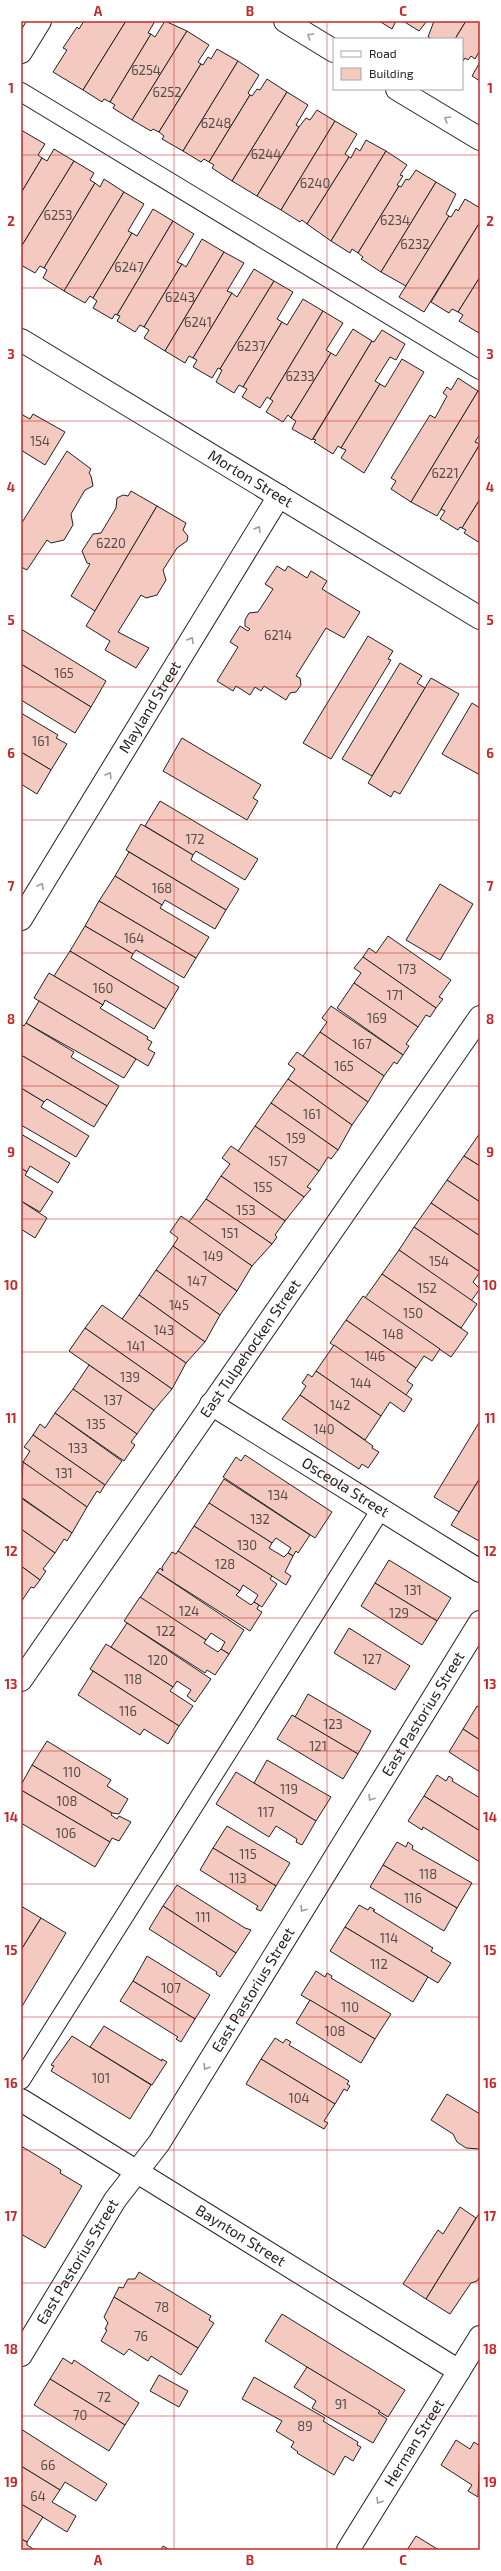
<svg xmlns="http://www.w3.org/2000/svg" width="501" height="2571" font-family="'Exo 2',sans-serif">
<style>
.building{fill:#f3c9c0;stroke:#222}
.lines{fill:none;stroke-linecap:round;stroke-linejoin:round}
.lane-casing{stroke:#222;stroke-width:20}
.street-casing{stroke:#222;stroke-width:24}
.secondary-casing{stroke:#222;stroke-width:24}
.lane{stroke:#fff;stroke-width:18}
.street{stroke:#fff;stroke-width:22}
.secondary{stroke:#fff;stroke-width:22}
.oneway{stroke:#9c9c9c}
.grid{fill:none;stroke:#c62828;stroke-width:1;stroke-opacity:0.55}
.labels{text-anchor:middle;stroke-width:3;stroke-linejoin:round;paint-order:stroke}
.number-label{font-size:13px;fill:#564c4a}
.street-label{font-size:15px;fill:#222;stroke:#fff}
.neatline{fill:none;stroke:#c62828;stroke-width:1.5}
.grid-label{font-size:13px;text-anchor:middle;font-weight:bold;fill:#c62828}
</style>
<rect width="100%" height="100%" fill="#fff"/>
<g class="building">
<path d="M84,21H126L83,90L53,72L67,50L63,48L77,27L79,29Z"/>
<path d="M126,21H155L148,33L151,34L110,102L104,99L102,102L83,90Z"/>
<path d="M165,21L187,31L132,120L113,108L115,105L110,102L151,34L155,37Z"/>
<path d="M379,21H396L392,29Z"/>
<path d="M403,21H427L419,31Z"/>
<path d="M434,21H466L455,39H432L428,37Z"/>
<path d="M466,21H480V50L475,59L471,56L468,60L465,58L463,61L462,39H455Z"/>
<path d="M187,31L209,45L198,62L201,64L159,132L153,129L151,131L132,120Z"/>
<path d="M217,49L238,61L183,151L162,139L164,136L159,132L201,64L203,65L208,57L211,59Z"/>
<path d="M238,61L259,75L248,93L250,95L209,162L204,159L201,162L183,151Z"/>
<path d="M480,62V81L472,76Z"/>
<path d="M267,79L287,92L232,181L212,168L214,165L209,162L250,95L252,96L257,89L260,90Z"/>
<path d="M287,92L308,105L296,125L299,127L257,196L232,181Z"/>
<path d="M317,110L335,121L281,210L257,196L299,127L306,118L310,120Z"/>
<path d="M335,121L357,134L345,154L349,157L307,224L302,220L300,222L281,210Z"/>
<path d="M21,130L45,144L38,155L42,158L21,193Z"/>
<path d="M366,140L386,151L331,241L307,224L349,157L351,158L356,148L360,151Z"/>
<path d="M54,149L74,161L21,247V193L42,158L47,161Z"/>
<path d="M386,151L407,165L400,175L403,176L397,185L399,186L358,253L352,249L350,253L331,241Z"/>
<path d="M74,161L94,173L90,180L95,183L44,268L40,266L35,273L21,265V247Z"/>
<path d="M416,170L436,182L381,272L361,259L363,257L358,253L399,186L401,187L406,179L409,180Z"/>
<path d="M104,179L124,192L64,291L43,278L47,270L44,268L95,183L100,187Z"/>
<path d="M436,182L456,194L446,214L449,216L406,286L381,272Z"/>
<path d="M124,192L144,204L128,231L132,233L93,298L90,296L85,303L64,291Z"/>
<path d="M465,199L480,208V222L424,312L399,297L449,216L451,217L456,209L458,211Z"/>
<path d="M153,209L173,221L117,315L115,314L112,319L93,308L97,301L93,298L132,233L137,236Z"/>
<path d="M173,221L194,234L177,262L182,264L144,327L140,325L135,332L117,321L120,316L117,315Z"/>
<path d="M480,222V277L458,312L452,309L449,313L431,302Z"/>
<path d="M202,239L224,252L165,351L144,338L149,330L144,327L182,264L186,267Z"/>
<path d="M224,252L244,263L227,291L232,293L193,358L189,356L185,363L165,351Z"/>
<path d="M254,269L274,281L220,369L218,368L212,378L193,367L197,360L193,358L232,293L237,297Z"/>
<path d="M480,277V331L479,333L459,321L463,315L458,312Z"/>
<path d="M274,281L293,292L277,319L282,322L243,387L239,385L234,393L216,382L222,370L220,369Z"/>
<path d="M303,299L323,311L270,399L267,397L260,408L242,397L247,389L243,387L282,322L287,325Z"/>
<path d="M323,311L343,323L326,350L331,353L291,418L288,415L283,422L266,412L273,401L270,399Z"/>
<path d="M353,329L372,341L312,440L292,429L296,421L291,418L331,353L336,356Z"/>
<path d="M382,330L405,344L396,360L390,357L375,381L380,384L341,448L338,446L333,454L314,442L316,440L313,439L372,341L374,342Z"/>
<path d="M402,359L424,372L364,473L341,458L346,450L341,448L380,384L385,387Z"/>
<path d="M458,378L478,391L411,502L391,489L396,481L391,478L430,415L435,418L447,396L443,393L447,387L451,390Z"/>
<path d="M478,391L480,392V434L475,442L480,444L437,516L411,502Z"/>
<path d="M21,414L30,419L33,414L65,432L45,465L21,450Z"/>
<path d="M480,444V499L462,528L460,527L458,530L440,519L445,511L441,509Z"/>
<path d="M67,451L91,469L89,473L91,476L93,486L85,490L71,514L73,525L64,540L51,543L47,540L27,570L21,567V524Z"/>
<path d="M131,491L157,506L95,611L71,596L90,564L87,563L82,551L93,534L101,533L116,508L117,498L123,495L128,496Z"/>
<path d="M480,499V543L464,533L466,530L462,528Z"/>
<path d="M157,506L186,523L183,530L188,536L187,541L177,548L163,570L166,580L157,595L146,598L141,595L118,632L149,648L136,668L105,650L110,641L86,626Z"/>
<path d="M277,566L285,571L288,566L307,578L311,571L327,581L322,589L360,612L344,638L326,628L296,676L300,678L301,685L296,692L290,693L286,700L264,686L261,691L255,687L250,695L236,686L233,691L217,681L238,647L230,642L240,626L248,631L250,629L245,626V620L249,613L258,612L273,589L265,584Z"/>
<path d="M21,629L106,681L91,707L21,664Z"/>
<path d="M368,636L393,651L388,659L391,660L331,759L303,743Z"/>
<path d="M400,663L422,676L417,683L425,688L372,776L342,759Z"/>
<path d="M21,664L91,707L75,733L21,700Z"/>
<path d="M431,678L459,694L400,794L394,791L391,797L368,783Z"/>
<path d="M472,703L480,708V775L442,754Z"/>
<path d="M21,713L58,735L56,738L67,744L51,770L21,752Z"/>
<path d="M182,738L261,785L253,798L258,801L247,820L163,771Z"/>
<path d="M21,752L51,770L37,794L21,784Z"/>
<path d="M160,801L258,859L245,880L196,851L193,855L145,826Z"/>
<path d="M141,824L193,855L191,860L239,889L226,910L126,850Z"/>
<path d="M129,852L226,910L215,929L165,900L162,905L115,876Z"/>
<path d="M115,876L162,905L160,908L209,937L196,958L99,901Z"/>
<path d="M440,884L473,904L440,960L406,940Z"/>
<path d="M99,901L196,958L184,978L136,950L133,954L85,926Z"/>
<path d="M85,926L133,954L131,958L179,987L166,1009L70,951Z"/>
<path d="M388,936L451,980L439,997L443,999L436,1008L363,957L369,948L376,953Z"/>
<path d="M70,951L166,1009L154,1029L105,1000L103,1005L54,976Z"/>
<path d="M363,957L436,1008L430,1017L426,1015L418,1027L354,983L361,973L354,968Z"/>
<path d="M49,973L103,1005L100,1008L148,1037L147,1039L152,1042L148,1049L155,1053L148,1066L34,998Z"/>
<path d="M354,983L418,1027L406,1044L409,1046L403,1055L337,1008Z"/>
<path d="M39,1001L136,1059L124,1078L26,1023Z"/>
<path d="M331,1006L403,1055L397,1064L394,1062L384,1076L320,1032L327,1022L322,1018Z"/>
<path d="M21,1023L24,1026L26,1023L74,1052L71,1057L119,1086L107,1106L21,1055Z"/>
<path d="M320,1032L384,1076L368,1102L303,1056Z"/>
<path d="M297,1052L368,1102L352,1125L288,1079L295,1069L288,1064Z"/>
<path d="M21,1055L107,1106L94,1127L47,1099L44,1102L21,1088Z"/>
<path d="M288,1079L352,1125L338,1150L271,1103Z"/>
<path d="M21,1088L44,1102L41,1107L89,1136L76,1157L21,1125Z"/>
<path d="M271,1103L338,1150L331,1159L328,1157L319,1171L255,1126Z"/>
<path d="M255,1126L319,1171L307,1187L311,1189L304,1197L238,1151Z"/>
<path d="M480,1133V1166L464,1156Z"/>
<path d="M21,1134L70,1163L58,1183L30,1166L27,1172L21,1168Z"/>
<path d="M231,1146L304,1197L285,1221L221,1176L230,1164L222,1158Z"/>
<path d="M464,1156L480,1166V1202L447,1180Z"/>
<path d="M21,1168L27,1172L25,1175L53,1192L40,1212L21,1201Z"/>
<path d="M221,1176L285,1221L275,1235L277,1237L272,1244L206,1199Z"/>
<path d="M447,1180L480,1202V1236L431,1203Z"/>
<path d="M206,1199L272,1244L252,1266L189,1222Z"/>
<path d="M21,1201L47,1218L35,1238L21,1229Z"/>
<path d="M431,1203L480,1236V1272L414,1227Z"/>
<path d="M181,1216L252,1266L237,1291L173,1246L178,1238L170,1232Z"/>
<path d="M414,1227L480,1272L473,1282L480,1289L471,1301L399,1250Z"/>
<path d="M173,1246L237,1291L220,1315L156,1270Z"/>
<path d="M399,1250L477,1304L461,1328L382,1274Z"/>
<path d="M156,1270L220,1315L205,1342L139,1295Z"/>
<path d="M382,1274L468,1333L451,1357L365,1298Z"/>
<path d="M139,1295L205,1342L186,1363L122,1319Z"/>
<path d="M363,1296L440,1349L432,1361L424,1356L416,1368L346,1320Z"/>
<path d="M102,1305L186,1363L172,1389L85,1328Z"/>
<path d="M346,1320L416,1368L407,1381L413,1385L406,1395L330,1343Z"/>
<path d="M85,1328L172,1389L154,1410L69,1351Z"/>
<path d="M334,1345L412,1399L404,1412L390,1402L381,1416L316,1371Z"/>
<path d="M89,1365L154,1410L137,1434L73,1389Z"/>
<path d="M316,1371L381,1416L365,1440L300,1395L306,1386L302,1383L308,1374L312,1377Z"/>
<path d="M73,1389L137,1434L131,1442L135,1445L124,1461L55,1413Z"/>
<path d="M300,1395L373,1446L372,1448L379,1452L368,1468L362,1464L359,1469L282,1419Z"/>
<path d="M55,1413L122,1461L105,1485L33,1435L40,1424L45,1428Z"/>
<path d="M480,1421V1478L459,1512L434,1497Z"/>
<path d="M33,1435L105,1485L100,1493L97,1491L87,1507L23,1462L30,1451L24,1447Z"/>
<path d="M245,1455L332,1512L315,1538L223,1477L236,1457L241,1461Z"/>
<path d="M23,1462L87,1507L72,1533L21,1497Z"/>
<path d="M480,1478V1539L479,1541L451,1525Z"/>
<path d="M224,1479L310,1535L298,1553L296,1551L293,1556L288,1553L291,1548L276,1538L272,1543L209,1503Z"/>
<path d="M21,1498L72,1533L67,1541L64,1539L55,1553L21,1529Z"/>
<path d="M209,1503L272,1543L269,1548L284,1557L288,1553L293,1556L285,1572L291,1576L286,1585L194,1526Z"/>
<path d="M194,1526L272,1576L270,1579L277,1584L262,1607L254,1602L258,1595L243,1585L240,1591L178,1551Z"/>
<path d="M21,1529L55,1553L43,1569L46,1571L40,1580L21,1566Z"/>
<path d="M178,1551L240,1591L236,1595L251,1605L254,1602L259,1605L257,1609L262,1612L250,1631L157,1572L160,1568L163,1571L162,1567L172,1552L176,1554Z"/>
<path d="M389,1560L451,1598L437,1621L375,1583Z"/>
<path d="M21,1566L40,1580L34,1588L31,1587L21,1602Z"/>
<path d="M157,1572L244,1630L229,1654L221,1649L225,1642L211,1633L206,1640L140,1598Z"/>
<path d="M375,1583L437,1621L422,1645L361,1606Z"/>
<path d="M140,1597L206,1640L204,1643L218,1652L221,1649L229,1654L215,1675L207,1670L205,1673L124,1621Z"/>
<path d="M127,1623L211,1679L195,1702L187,1696L191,1690L177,1681L173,1687L111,1647Z"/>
<path d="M349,1628L410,1666L395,1690L334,1653Z"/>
<path d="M106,1644L173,1687L170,1691L193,1706L179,1726L90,1669Z"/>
<path d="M93,1671L179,1726L168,1744L144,1729L140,1735L78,1695Z"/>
<path d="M308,1694L371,1731L358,1754L295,1717Z"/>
<path d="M477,1706L480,1708V1740L463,1729Z"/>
<path d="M292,1715L358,1754L343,1779L277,1739Z"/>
<path d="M463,1729L480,1740V1772L449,1752Z"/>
<path d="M47,1741L111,1780L107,1786L128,1799L119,1814L112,1813L32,1765Z"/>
<path d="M267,1760L331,1797L316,1821L254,1783Z"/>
<path d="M32,1765L112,1813L111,1815L117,1819L119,1816L131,1822L119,1841L112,1838L110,1842L21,1790V1785Z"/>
<path d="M236,1772L316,1821L302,1845L296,1842L297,1839L276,1826L269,1837L216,1804Z"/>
<path d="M437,1775L446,1781L449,1776L453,1779L452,1781L480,1798V1831L424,1796Z"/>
<path d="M21,1790L110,1842L95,1867L21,1823Z"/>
<path d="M424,1796L480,1831V1862L423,1827L422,1830L408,1821Z"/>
<path d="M227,1826L290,1863L276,1886L213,1848Z"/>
<path d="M397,1842L406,1847L408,1842L413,1846L412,1849L472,1883L457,1908L383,1865Z"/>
<path d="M213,1848L276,1886L261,1911L256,1909L258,1906L200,1870Z"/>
<path d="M383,1865L457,1908L444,1931L370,1887Z"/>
<path d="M177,1885L245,1928L251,1930L236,1953L163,1906Z"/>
<path d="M359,1905L368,1910L370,1907L375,1910L373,1911L433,1948L431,1951L451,1963L438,1983L345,1927Z"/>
<path d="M21,1906L41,1918L21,1950Z"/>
<path d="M163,1906L236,1953L220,1977L216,1974L217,1972L149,1929Z"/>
<path d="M41,1918L66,1933L21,2008V1950Z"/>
<path d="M345,1927L428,1977L413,2002L330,1951Z"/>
<path d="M147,1956L210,1995L195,2019L133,1981Z"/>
<path d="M316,1971L325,1977L327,1973L332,1976L331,1978L391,2014L375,2039L301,1995Z"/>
<path d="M133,1981L195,2019L181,2042L176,2039L178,2037L120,2001Z"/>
<path d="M310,2000L375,2039L361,2063L296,2023Z"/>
<path d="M104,2026L162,2061V2059L167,2062L152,2085L90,2047Z"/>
<path d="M72,2036L151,2085L130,2119L51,2071L54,2066L51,2065Z"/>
<path d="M275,2038L283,2043L286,2039L291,2042L289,2045L349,2081L347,2084L350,2086L347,2091L344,2089L335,2104L261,2059Z"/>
<path d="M261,2059L335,2104L324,2121L328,2123L324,2129L246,2084Z"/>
<path d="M447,2094L480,2114V2149L466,2148L457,2142L453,2134L431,2120Z"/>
<path d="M21,2146L61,2170L60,2173L82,2186L45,2248L21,2234Z"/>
<path d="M460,2207L476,2218L426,2299L403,2284L438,2230L443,2234Z"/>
<path d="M480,2212V2276L477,2281L471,2283L450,2314L426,2299Z"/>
<path d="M139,2272L211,2316L209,2320L214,2323L198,2348L114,2297L119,2287L123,2288L128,2279H135Z"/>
<path d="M114,2297L198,2348L181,2375L151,2356L148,2361L129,2349L124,2355L101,2341L107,2330L105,2329L108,2323L104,2317Z"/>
<path d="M282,2314L405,2390L388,2417L265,2341Z"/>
<path d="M63,2358L72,2364L74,2360L139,2403L125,2425L50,2379Z"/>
<path d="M307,2367L380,2411L378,2413L387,2419L373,2443L312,2408L316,2401L294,2387Z"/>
<path d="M159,2375L188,2391L179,2407L150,2391Z"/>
<path d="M254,2377L325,2418L323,2421L358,2442L357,2445L361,2447L353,2461L345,2456L334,2475L297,2453L298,2452L291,2447L294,2442L276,2431L282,2421L242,2399Z"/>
<path d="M50,2379L125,2425L109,2451L34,2405Z"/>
<path d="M21,2429L107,2484L96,2501L65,2482L60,2490L21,2466Z"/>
<path d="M456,2440L470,2449L474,2442L480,2446L478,2497L468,2491L472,2485L441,2465Z"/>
<path d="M21,2466L60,2490L52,2502L76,2516L67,2532L21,2504Z"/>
<path d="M21,2504L43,2517L27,2542L21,2539Z"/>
<path d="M416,2536L439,2550H407Z"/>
<path d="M21,2539L27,2542V2545L35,2550H21Z"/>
<path d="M163,2546L170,2550H161Z"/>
</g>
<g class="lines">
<g class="lane-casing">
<g id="lane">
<path d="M21,92L480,370"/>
<path d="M21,2080L381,1509"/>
</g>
</g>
<g class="street-casing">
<g id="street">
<path d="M285,21L334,51"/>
<path d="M397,89L480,139"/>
<path id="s1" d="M21,340L480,618"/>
<path id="s2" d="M21,919L279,496"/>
<path id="s3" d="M211,1404L480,1571"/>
<path id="s4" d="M21,1680L480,1017"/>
<path id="s5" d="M21,2100L459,2371"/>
<path id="s6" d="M21,2355L115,2200L159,2143L480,1622"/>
<path id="s7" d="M348,2550L480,2337"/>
</g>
</g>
<g class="secondary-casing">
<path id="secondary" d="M21,52L40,21"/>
</g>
<use href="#lane" class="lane"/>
<use href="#street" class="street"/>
<use href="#secondary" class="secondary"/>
</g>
<defs><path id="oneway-chevron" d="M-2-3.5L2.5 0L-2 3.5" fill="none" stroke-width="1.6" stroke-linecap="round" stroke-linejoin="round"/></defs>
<g class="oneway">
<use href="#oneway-chevron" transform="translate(310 36) rotate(-149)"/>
<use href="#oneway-chevron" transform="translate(447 119) rotate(-149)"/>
<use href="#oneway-chevron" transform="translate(258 529) rotate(-59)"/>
<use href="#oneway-chevron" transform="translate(191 640) rotate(-59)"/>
<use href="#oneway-chevron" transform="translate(109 775) rotate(-59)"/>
<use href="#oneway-chevron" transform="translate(41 886) rotate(-59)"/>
<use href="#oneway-chevron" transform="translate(371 1798) rotate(122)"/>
<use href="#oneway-chevron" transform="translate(303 1909) rotate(122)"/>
<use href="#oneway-chevron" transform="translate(206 2067) rotate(122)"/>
<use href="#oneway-chevron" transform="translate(379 2501) rotate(122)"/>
</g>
<path class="grid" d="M174,21V2550M327,21V2550M21,155H480M21,288H480M21,421H480M21,554H480M21,687H480M21,820H480M21,953H480M21,1086H480M21,1219H480M21,1352H480M21,1485H480M21,1618H480M21,1751H480M21,1884H480M21,2017H480M21,2150H480M21,2283H480M21,2416H480"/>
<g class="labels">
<g class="number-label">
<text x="146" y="75">6254</text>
<text x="167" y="97">6252</text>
<text x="216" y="128">6248</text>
<text x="266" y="159">6244</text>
<text x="315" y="188">6240</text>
<text x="58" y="220">6253</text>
<text x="395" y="225">6234</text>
<text x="415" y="249">6232</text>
<text x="129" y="272">6247</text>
<text x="180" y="302">6243</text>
<text x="198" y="327">6241</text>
<text x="251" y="351">6237</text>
<text x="300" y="381">6233</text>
<text x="40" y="446">154</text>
<text x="445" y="478">6221</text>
<text x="111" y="548">6220</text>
<text x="278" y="640">6214</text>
<text x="64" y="678">165</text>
<text x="41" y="746">161</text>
<text x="195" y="844">172</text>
<text x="162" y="893">168</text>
<text x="134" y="943">164</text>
<text x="407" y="974">173</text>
<text x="103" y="993">160</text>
<text x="395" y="1000">171</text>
<text x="377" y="1023">169</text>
<text x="362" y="1049">167</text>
<text x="344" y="1071">165</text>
<text x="312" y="1119">161</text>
<text x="296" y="1143">159</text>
<text x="278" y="1166">157</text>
<text x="263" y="1192">155</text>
<text x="246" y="1215">153</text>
<text x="230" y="1238">151</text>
<text x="213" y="1261">149</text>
<text x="439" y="1266">154</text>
<text x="197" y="1286">147</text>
<text x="427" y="1293">152</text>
<text x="179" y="1310">145</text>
<text x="413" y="1318">150</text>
<text x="164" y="1335">143</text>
<text x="393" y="1339">148</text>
<text x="136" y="1351">141</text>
<text x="375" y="1361">146</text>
<text x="130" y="1382">139</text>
<text x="361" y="1388">144</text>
<text x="113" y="1405">137</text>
<text x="340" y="1410">142</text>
<text x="96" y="1429">135</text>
<text x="324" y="1434">140</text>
<text x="78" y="1453">133</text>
<text x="64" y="1478">131</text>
<text x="278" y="1500">134</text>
<text x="260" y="1524">132</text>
<text x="247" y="1550">130</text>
<text x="225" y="1569">128</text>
<text x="413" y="1595">131</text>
<text x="189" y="1616">124</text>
<text x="399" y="1618">129</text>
<text x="166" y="1636">122</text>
<text x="372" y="1664">127</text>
<text x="158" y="1665">120</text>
<text x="133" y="1684">118</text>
<text x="128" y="1716">116</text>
<text x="333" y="1729">123</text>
<text x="318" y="1751">121</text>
<text x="72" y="1777">110</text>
<text x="289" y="1794">119</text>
<text x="67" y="1806">108</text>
<text x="266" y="1817">117</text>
<text x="66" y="1838">106</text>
<text x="248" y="1859">115</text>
<text x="428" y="1879">118</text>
<text x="238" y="1883">113</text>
<text x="413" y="1903">116</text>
<text x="203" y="1922">111</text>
<text x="389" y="1943">114</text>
<text x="379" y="1969">112</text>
<text x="171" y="1993">107</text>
<text x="350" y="2012">110</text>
<text x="335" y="2036">108</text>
<text x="101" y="2083">101</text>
<text x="299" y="2103">104</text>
<text x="162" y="2312">78</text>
<text x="141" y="2341">76</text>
<text x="104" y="2402">72</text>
<text x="341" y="2409">91</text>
<text x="80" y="2420">70</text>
<text x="305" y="2431">89</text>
<text x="48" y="2470">66</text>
<text x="38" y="2501">64</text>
</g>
<g class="street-label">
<text dy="5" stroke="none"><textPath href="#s1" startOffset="268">Morton Street</textPath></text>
<text dy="5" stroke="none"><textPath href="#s2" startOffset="248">Mayland Street</textPath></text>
<text dy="5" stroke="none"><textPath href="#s4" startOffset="403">East Tulpehocken Street</textPath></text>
<text dy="5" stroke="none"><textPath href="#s3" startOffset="158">Osceola Street</textPath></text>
<text dy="5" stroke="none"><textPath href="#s6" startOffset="757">East Pastorius Street</textPath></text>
<text dy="5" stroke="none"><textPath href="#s6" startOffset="433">East Pastorius Street</textPath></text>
<text dy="5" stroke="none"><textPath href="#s5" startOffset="258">Baynton Street</textPath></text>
<text dy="5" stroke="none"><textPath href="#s6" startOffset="109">East Pastorius Street</textPath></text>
<text dy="5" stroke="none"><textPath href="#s7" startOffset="126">Herman Street</textPath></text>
</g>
</g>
<rect width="501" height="2571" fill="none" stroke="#ffffff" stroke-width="44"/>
<rect x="333" y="38" width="130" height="52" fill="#ffffff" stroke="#a7a7a7"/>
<rect x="341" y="51" width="20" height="6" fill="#ffffff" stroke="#a7a7a7"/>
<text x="369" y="58" font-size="12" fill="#222222">Road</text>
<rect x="341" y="68" width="20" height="12" fill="#f3c9c0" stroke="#a7a7a7"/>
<text x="369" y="78" font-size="12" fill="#222222">Building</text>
<rect x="22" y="22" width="457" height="2527" class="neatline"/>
<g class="grid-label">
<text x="98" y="16">A</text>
<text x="250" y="16">B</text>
<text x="403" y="16">C</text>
<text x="11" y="93">1</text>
<text x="490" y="93">1</text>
<text x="11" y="226">2</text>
<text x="490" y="226">2</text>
<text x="11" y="359">3</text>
<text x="490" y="359">3</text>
<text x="11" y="492">4</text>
<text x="490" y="492">4</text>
<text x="11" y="625">5</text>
<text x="490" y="625">5</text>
<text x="11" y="758">6</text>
<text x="490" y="758">6</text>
<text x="11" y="891">7</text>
<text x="490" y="891">7</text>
<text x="11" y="1024">8</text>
<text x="490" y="1024">8</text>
<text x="11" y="1157">9</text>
<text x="490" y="1157">9</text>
<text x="11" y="1290">10</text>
<text x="490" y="1290">10</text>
<text x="11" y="1423">11</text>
<text x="490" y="1423">11</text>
<text x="11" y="1556">12</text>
<text x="490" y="1556">12</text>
<text x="11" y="1689">13</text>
<text x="490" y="1689">13</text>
<text x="11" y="1822">14</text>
<text x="490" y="1822">14</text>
<text x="11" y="1955">15</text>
<text x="490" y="1955">15</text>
<text x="11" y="2088">16</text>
<text x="490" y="2088">16</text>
<text x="11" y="2221">17</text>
<text x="490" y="2221">17</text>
<text x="11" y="2354">18</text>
<text x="490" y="2354">18</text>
<text x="11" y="2487">19</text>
<text x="490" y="2487">19</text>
<text x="98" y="2565">A</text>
<text x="250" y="2565">B</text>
<text x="403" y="2565">C</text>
</g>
</svg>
